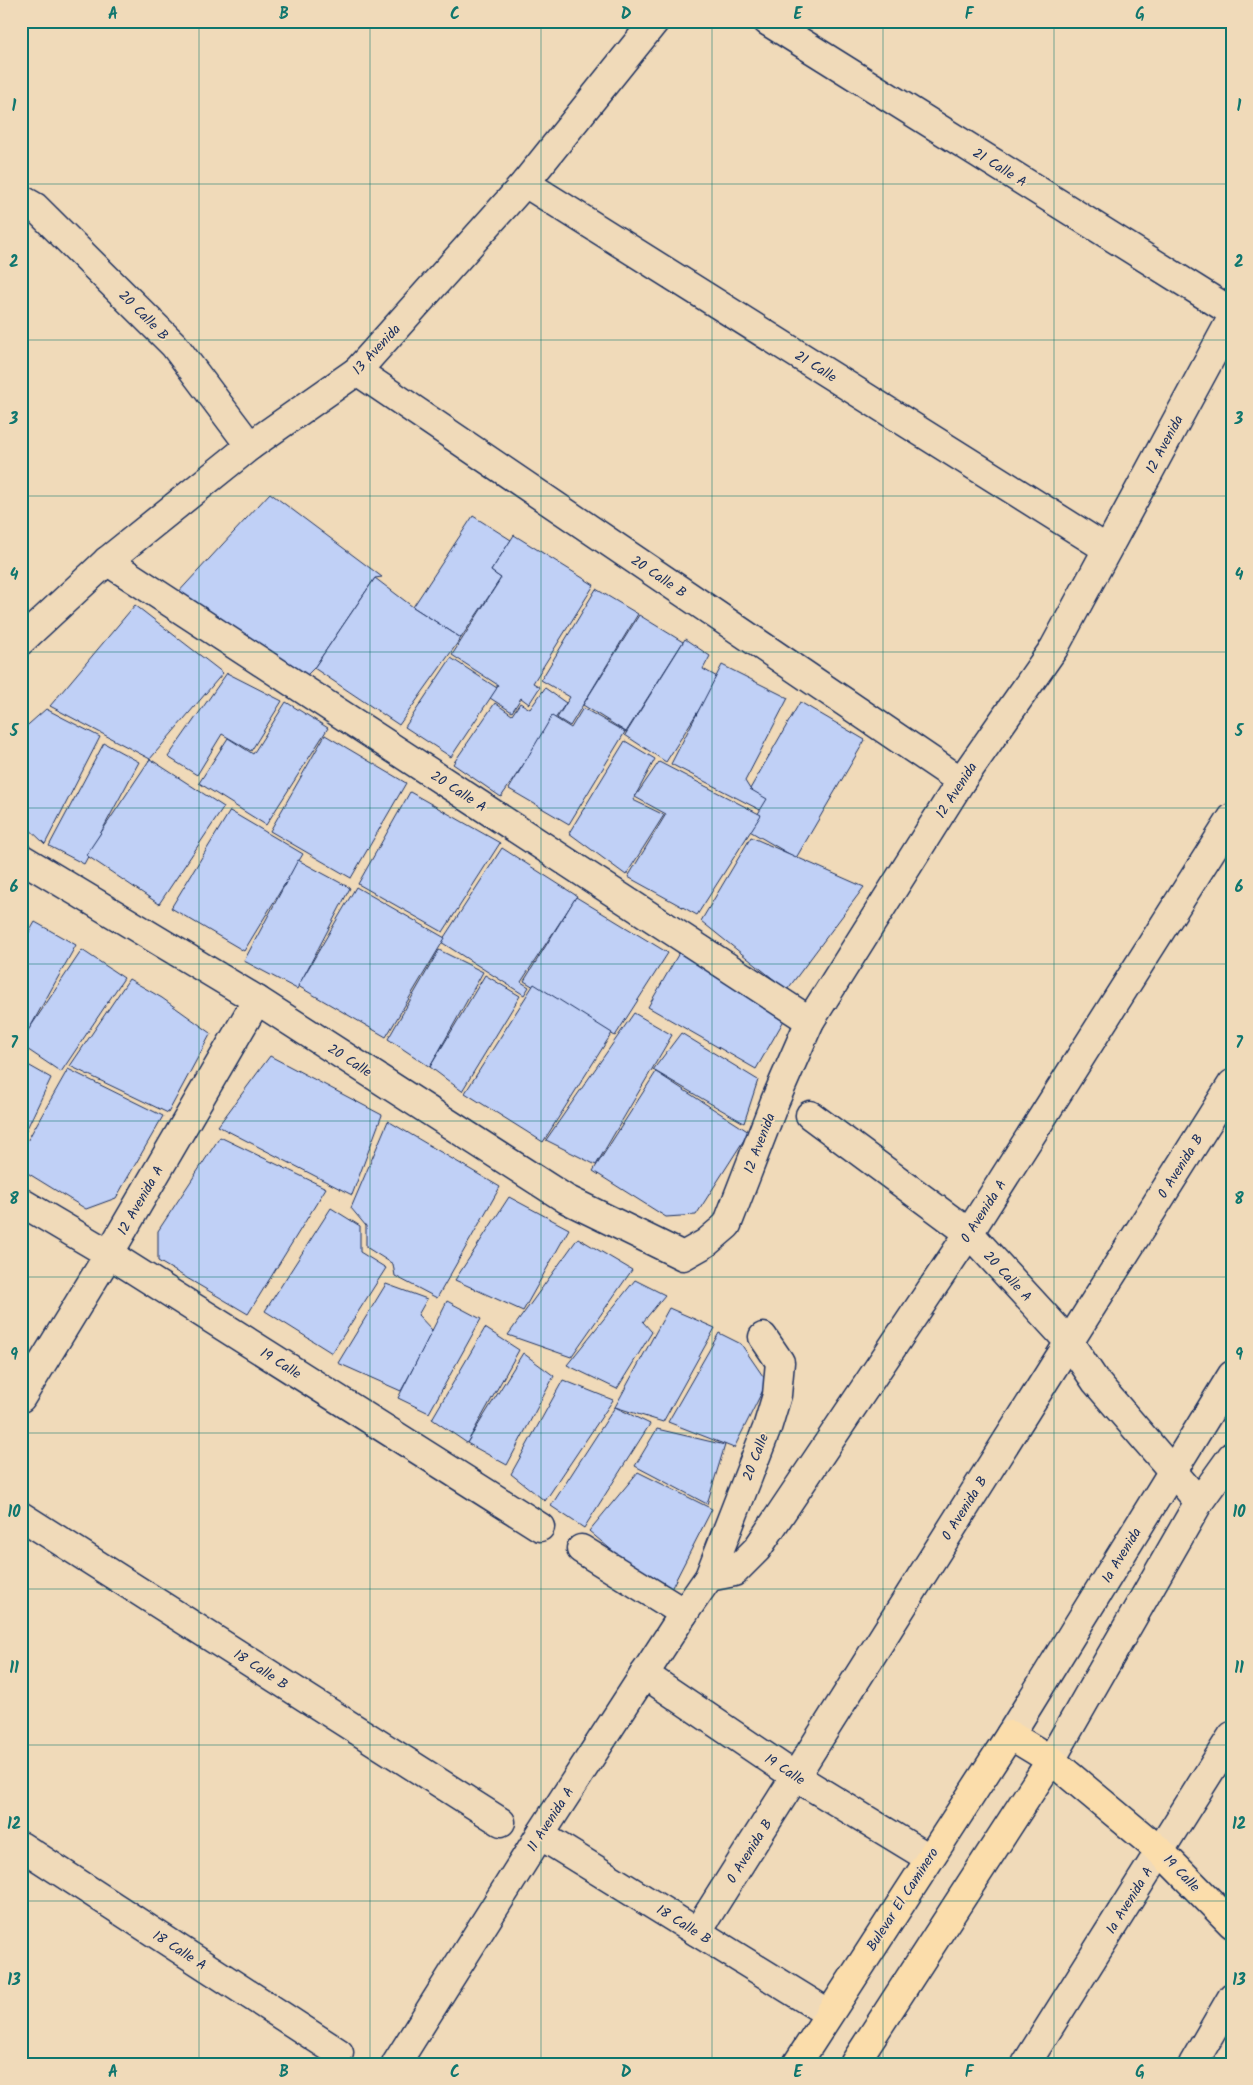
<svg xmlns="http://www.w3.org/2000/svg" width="1253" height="2085" font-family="Kalam,sans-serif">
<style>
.building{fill:#c0d0f6;stroke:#1b2f5e}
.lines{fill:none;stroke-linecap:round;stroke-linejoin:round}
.minor-casing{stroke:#1b2f5e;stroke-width:31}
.major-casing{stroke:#1b2f5e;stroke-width:31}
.minor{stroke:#f0dab9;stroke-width:28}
.major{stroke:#fbddab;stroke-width:28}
.grid{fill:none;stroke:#0f766e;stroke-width:1;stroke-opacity:0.55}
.labels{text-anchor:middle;stroke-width:4;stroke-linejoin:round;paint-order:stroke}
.street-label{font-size:14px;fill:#1b2f5e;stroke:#f0dab9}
.neatline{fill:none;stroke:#0f766e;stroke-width:2}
.grid-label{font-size:16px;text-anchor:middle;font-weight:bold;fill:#0f766e}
</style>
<rect width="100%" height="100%" fill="#f0dab9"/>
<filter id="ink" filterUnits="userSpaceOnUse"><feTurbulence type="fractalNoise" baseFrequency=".02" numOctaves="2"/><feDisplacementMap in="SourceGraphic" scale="10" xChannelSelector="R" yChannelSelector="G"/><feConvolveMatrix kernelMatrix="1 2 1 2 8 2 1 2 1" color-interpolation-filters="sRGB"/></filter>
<g filter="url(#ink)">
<g class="building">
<path d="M270,493L382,577L375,578L314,668L301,681L174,597Z"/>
<path d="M473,516L511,540L491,571L501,578L461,638L413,607Z"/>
<path d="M514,535L594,585L533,683L540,687L529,704L521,698L512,712L490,698L498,685L452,655L501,578L491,571Z"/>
<path d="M375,578L413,607L461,638L399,725L314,668Z"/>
<path d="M596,589L638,614L570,726L557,718L570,697L541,680Z"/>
<path d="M135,605L223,673L150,759L50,706Z"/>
<path d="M639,615L683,642L626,732L583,705Z"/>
<path d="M685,639L710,656L703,669L719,678L666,762L625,735Z"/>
<path d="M451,658L497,688L451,757L405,727Z"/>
<path d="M722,665L788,698L745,781L750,789L777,797L768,814L671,764Z"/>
<path d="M227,673L282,701L251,751L222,734L197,775L168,757Z"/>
<path d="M545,688L566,703L501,797L453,764L495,703L512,715L520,703L530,709Z"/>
<path d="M286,702L328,728L266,825L199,783L228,738L253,754Z"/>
<path d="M800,702L865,740L796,858L748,830L767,799L750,789Z"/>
<path d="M583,708L625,732L569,824L509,789L552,716L571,728Z"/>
<path d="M46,709L100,737L45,844L21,821V731Z"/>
<path d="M325,735L406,783L351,878L270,831Z"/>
<path d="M625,741L655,759L633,800L664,815L626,875L569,833Z"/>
<path d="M104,743L139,762L84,864L49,846Z"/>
<path d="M150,759L224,807L159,904L86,855Z"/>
<path d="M659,762L761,815L697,915L628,877L666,814L635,797Z"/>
<path d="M410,792L500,843L443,932L358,884Z"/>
<path d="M230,811L303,854L244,951L171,908Z"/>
<path d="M751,837L864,887L787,990L701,921Z"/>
<path d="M502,848L577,896L521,982L529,987L524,995L441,942Z"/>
<path d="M298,860L350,888L297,989L244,961Z"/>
<path d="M356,887L445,938L386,1037L298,986Z"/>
<path d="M576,897L668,953L615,1036L524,981Z"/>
<path d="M35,922L76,945L27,1033L21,1030V946Z"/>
<path d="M82,950L124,978L61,1072L21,1045V1041Z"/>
<path d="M439,950L483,972L430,1067L388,1039Z"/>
<path d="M679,953L787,1015L756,1069L648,1007Z"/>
<path d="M485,975L520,996L462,1091L430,1067Z"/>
<path d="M129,979L162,998L211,1033L168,1113L70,1066Z"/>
<path d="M534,984L612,1033L543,1142L465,1093Z"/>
<path d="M634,1013L672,1035L596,1165L546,1140Z"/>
<path d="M681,1033L758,1080L744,1123L653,1070Z"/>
<path d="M270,1056L382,1115L352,1195L218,1126Z"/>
<path d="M21,1061L51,1078L21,1141Z"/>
<path d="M68,1069L163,1116L116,1198L86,1209L21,1169V1152Z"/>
<path d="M656,1072L749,1132L696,1215L666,1217L593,1171Z"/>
<path d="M388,1121L500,1187L437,1298L395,1276L393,1264L366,1247V1226L351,1208Z"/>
<path d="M220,1137L326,1188L248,1314L158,1261V1231Z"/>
<path d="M509,1197L569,1229L523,1311L455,1280Z"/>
<path d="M331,1208L360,1226V1252L386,1268L332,1353L265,1311Z"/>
<path d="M578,1238L632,1270L571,1357L508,1335Z"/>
<path d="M635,1280L665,1295L643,1322L652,1332L617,1389L567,1365Z"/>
<path d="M386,1284L427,1299L418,1315L433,1331L401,1391L338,1363Z"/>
<path d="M447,1301L481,1319L429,1413L398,1398Z"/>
<path d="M669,1308L715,1328L663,1422L615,1407Z"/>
<path d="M485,1328L519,1350L467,1443L432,1419Z"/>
<path d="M719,1333L741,1344L767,1382L734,1448L668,1422Z"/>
<path d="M523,1353L554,1376L507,1465L467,1443Z"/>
<path d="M563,1380L613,1400L545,1501L511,1474Z"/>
<path d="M615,1407L650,1424L584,1528L551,1506Z"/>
<path d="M657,1429L725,1445L707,1504L635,1466Z"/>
<path d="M638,1472L712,1509L667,1597L589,1531Z"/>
</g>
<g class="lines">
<g class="minor-casing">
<g id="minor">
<path d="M767,21L1232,312"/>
<path d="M525,183L1107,549"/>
<path d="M21,199L35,207L174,345L250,446"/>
<path d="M357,371L961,781"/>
<path d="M107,561L810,1021"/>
<path d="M21,641L107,561L250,446L357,371L525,183L655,21"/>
<path d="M21,858L257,1000L566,1199L683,1256L706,1243L727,1225L775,1101L810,1021L961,781L1054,648L1232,318"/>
<path d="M810,1115L969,1233L1069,1342L1096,1382L1199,1502"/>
<path d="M21,1202L109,1254L540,1527"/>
<path d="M21,1398L109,1254L257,1000"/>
<path d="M21,1516L501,1822"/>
<path d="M581,1549L684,1613"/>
<path d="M709,1577L734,1572L757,1549L969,1233L1232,818"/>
<path d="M644,1674L796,1777L929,1858"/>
<path d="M1010,1735L1232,1375"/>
<path d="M1051,1760L1199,1502L1232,1456"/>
<path d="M540,1835L828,2013"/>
<path d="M21,1846L339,2053"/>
<path d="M697,1932L1232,1084"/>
<path d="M396,2064L540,1835L684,1613L709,1577L767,1428L777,1395L780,1362L763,1337"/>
<path d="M1026,2064L1232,1736"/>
<path d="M1193,2064L1232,1997"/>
</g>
</g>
<g class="major-casing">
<g id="major">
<path d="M797,2064L1010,1735L1051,1760L1160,1851L1232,1924"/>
<path d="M854,2064L1051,1760"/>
</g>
</g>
<use href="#minor" class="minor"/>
<use href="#major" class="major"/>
</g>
</g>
<path class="grid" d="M199,21V2064M370,21V2064M541,21V2064M712,21V2064M883,21V2064M1054,21V2064M21,184H1232M21,340H1232M21,496H1232M21,652H1232M21,808H1232M21,964H1232M21,1121H1232M21,1277H1232M21,1433H1232M21,1589H1232M21,1745H1232M21,1901H1232"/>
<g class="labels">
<g class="street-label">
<text transform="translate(1000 167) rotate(32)" y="5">21 Calle A</text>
<text transform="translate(144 315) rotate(45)" y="5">20 Calle B</text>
<text transform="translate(376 349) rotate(-47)" y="5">13 Avenida</text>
<text transform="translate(816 366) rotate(32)" y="5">21 Calle</text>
<text transform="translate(1164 444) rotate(-62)" y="5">12 Avenida</text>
<text transform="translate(659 576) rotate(34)" y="5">20 Calle B</text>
<text transform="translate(956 790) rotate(-57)" y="5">12 Avenida</text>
<text transform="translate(459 791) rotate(33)" y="5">20 Calle A</text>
<text transform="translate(350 1060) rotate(33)" y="5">20 Calle</text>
<text transform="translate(759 1143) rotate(-69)" y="5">12 Avenida</text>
<text transform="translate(1180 1166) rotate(-58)" y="5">0 Avenida B</text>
<text transform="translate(140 1200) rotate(-60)" y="5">12 Avenida A</text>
<text transform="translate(983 1211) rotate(-57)" y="5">0 Avenida A</text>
<text transform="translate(1008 1276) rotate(47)" y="5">20 Calle A</text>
<text transform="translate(281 1363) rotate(32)" y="5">19 Calle</text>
<text transform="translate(755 1457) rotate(-69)" y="5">20 Calle</text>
<text transform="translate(964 1508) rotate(-58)" y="5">0 Avenida B</text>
<text transform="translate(1121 1555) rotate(-58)" y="5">1a Avenida</text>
<text transform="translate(261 1669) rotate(33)" y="5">18 Calle B</text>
<text transform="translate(785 1769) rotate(33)" y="5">19 Calle</text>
<text transform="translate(550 1819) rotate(-57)" y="5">11 Avenida A</text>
<text transform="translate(749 1851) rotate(-58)" y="5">0 Avenida B</text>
<text transform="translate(1182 1873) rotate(46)" y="5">19 Calle</text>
<text transform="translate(902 1899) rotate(-57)" y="5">Bulevar El Caminero</text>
<text transform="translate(1129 1900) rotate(-58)" y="5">1a Avenida A</text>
<text transform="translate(684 1924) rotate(32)" y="5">18 Calle B</text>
<text transform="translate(180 1950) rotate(33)" y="5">18 Calle A</text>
</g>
</g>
<rect width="1253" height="2085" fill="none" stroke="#f0dab9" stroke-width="55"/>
<rect x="28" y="28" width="1198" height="2030" class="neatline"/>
<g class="grid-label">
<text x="113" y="19">A</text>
<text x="284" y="19">B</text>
<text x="455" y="19">C</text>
<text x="626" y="19">D</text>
<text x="798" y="19">E</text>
<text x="969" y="19">F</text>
<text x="1140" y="19">G</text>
<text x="14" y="111">1</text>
<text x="1239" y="111">1</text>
<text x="14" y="267">2</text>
<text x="1239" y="267">2</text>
<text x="14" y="424">3</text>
<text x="1239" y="424">3</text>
<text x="14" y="580">4</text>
<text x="1239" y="580">4</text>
<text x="14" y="736">5</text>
<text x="1239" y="736">5</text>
<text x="14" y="892">6</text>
<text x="1239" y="892">6</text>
<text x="14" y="1048">7</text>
<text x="1239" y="1048">7</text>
<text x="14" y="1204">8</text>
<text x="1239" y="1204">8</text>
<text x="14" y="1360">9</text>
<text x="1239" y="1360">9</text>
<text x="14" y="1517">10</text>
<text x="1239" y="1517">10</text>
<text x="14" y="1673">11</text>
<text x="1239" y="1673">11</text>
<text x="14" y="1829">12</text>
<text x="1239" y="1829">12</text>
<text x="14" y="1985">13</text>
<text x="1239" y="1985">13</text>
<text x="113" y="2077">A</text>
<text x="284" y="2077">B</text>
<text x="455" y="2077">C</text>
<text x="626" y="2077">D</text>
<text x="798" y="2077">E</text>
<text x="969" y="2077">F</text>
<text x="1140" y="2077">G</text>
</g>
</svg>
